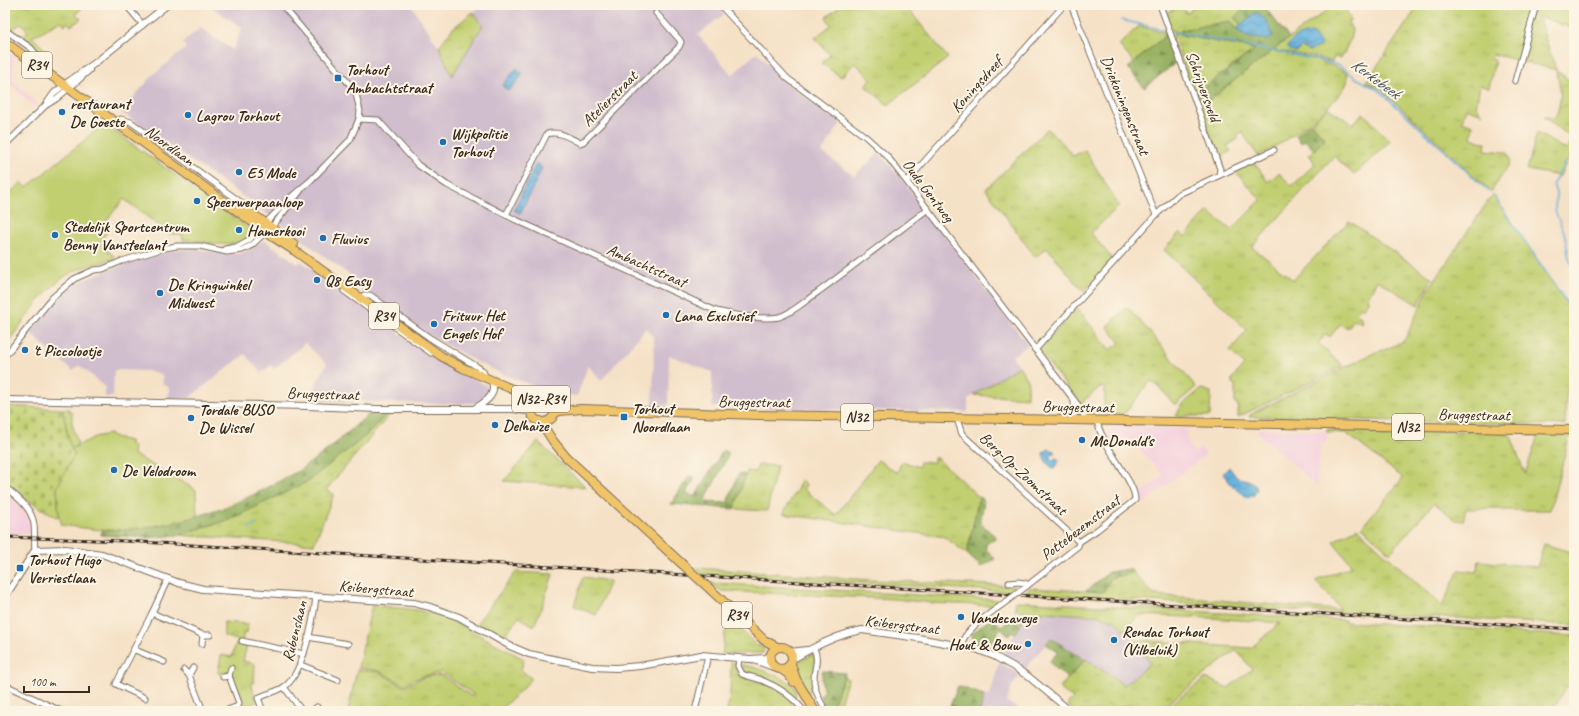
<svg xmlns="http://www.w3.org/2000/svg" width="1579" height="716" font-family="Caveat,sans-serif">
<style>
.built{fill:#f4cfdd}
.industrial{fill:#d0bdcd}
.grass{fill:url(#grass-tufts);stroke:#7e7c48}
.forest{fill:url(#forest-firs);stroke:#6a6e40}
.cemetery{fill:url(#cemetery-stones);stroke:#7e7c48}
.pitch{fill:#c1cf71;stroke:#7e7c48}
.water{fill:url(#water-waves);stroke:#506e7e}
.lines{fill:none;stroke-linecap:round;stroke-linejoin:round}
.stream{stroke:#65b1de;stroke-width:1.5}
.minor-casing{stroke:#7c6a59;stroke-width:7}
.tertiary-casing{stroke:#7c6a59;stroke-width:8}
.primary-casing{stroke:#7c6a59;stroke-width:10}
.trunk-casing{stroke:#7c6a59;stroke-width:10}
.minor{stroke:#fff;stroke-width:5}
.tertiary{stroke:#fff;stroke-width:6}
.primary{stroke:#f0c469;stroke-width:8}
.trunk{stroke:#f0c469;stroke-width:8}
.rail-casing{stroke:#3b2a1e;stroke-width:3}
.rail{stroke:#fcf5e5;stroke-width:1.5;stroke-dasharray:4.5;stroke-linecap:butt}
.minor-bridge-casing{stroke:#7c6a59;stroke-width:7;stroke-linecap:butt}
.primary-bridge-casing{stroke:#7c6a59;stroke-width:10;stroke-linecap:butt}
.minor-bridge{stroke:#fff;stroke-width:5}
.primary-bridge{stroke:#f0c469;stroke-width:8}
.poi-dot{fill:#1f6fb2;stroke:#fcf5e5;stroke-width:1.5}
.labels{text-anchor:middle;stroke-width:4;stroke-linejoin:round;paint-order:stroke}
.shield{fill:#fcf5e5;stroke:#75675a;stroke-width:1}
.shield-label{font-size:15px;font-weight:bold;fill:#3b2a1e}
.poi-label{font-size:16px;font-weight:bold;fill:#3b2a1e;stroke:#fcf5e5;text-anchor:start}
.street-label{font-size:16px;fill:#3b2a1e;stroke:#fcf5e5}
.water-label{font-size:17px;font-style:italic;fill:#4a5961;stroke:#fcf5e5}
</style>
<defs>
<pattern id="grass-tufts" width="24" height="20" patternUnits="userSpaceOnUse"><rect width="24" height="20" fill="#c1cf71"/><path d="M3 7l-1-3M5 7V3M7 7l1-3M15 17l-1-3M17 17v-4M19 17l1-3" fill="none" stroke="#a7b261"/></pattern>
<pattern id="forest-firs" width="22" height="20" patternUnits="userSpaceOnUse"><rect width="22" height="20" fill="#98b263"/><path d="M5 1l3.5 6h-7zM16 11l3.5 6h-7z" fill="#7d9151"/></pattern>
<pattern id="cemetery-stones" width="16" height="16" patternUnits="userSpaceOnUse"><rect width="16" height="16" fill="#c1cf71"/><path d="M2 7V4a2 2 0 0 1 4 0v3zM10 15v-3a2 2 0 0 1 4 0v3z" fill="#a7b261"/></pattern>
<pattern id="water-waves" width="16" height="10" patternUnits="userSpaceOnUse"><rect width="16" height="10" fill="#65b1de"/><path d="M0 5q4-4 8 0t8 0" fill="none" stroke="#5490b3"/></pattern>
</defs>
<rect width="100%" height="100%" fill="#fcf5e5"/>
<filter id="ink" filterUnits="userSpaceOnUse"><feTurbulence type="fractalNoise" baseFrequency=".025" numOctaves="2"/><feDisplacementMap in="SourceGraphic" scale="8" xChannelSelector="R" yChannelSelector="G"/><feConvolveMatrix kernelMatrix="1 2 1 2 8 2 1 2 1" color-interpolation-filters="sRGB"/></filter>
<filter id="wash" filterUnits="userSpaceOnUse"><feTurbulence type="fractalNoise" baseFrequency=".012" numOctaves="4" result="noise"/><feDisplacementMap in="SourceGraphic" scale="16" xChannelSelector="R" yChannelSelector="G"/><feGaussianBlur stdDeviation="0.9" result="paint"/><feColorMatrix in="noise" values="0 0 0 0 0 0 0 0 0 0 0 0 0 0 0 0 0 1.4 0 .05"/><feComposite in="paint" operator="in"/></filter>
<g filter="url(#wash)">
<rect width="100%" height="100%" fill="#f5e1c6"/>
<g class="built">
<path d="M5,51L14,57L13,81L38,104L35,107L10,84L5,86Z"/>
<path d="M1118,426L1187,429L1186,438L1194,453L1201,447L1206,454L1144,503L1139,496L1163,475L1129,439H1124L1111,446L1107,439L1108,431L1112,427Z"/>
<path d="M1258,428L1327,432V442L1320,443L1317,486L1258,433Z"/>
<path d="M5,493L23,508L29,518L31,533L5,534Z"/>
</g>
<g class="industrial">
<path d="M209,5H252L255,7L258,5H411L439,47L452,75L483,25L473,12L483,5H716L724,14L698,35L732,75L757,52L786,83L841,123L822,152L854,176L879,153L900,177L1028,345L1012,356L1019,366L968,399V412L712,407V372L669,355L668,405H653L654,338L646,328L601,381L588,365L577,396L553,392L514,379L477,362L422,331L364,289L358,281L247,199L121,112L153,75L186,48L183,42L200,28L233,50L242,28Z"/>
<path d="M264,240L298,264L301,261L421,349L462,373L486,385L488,392L485,396L474,403L451,404L307,400L327,364L305,343L274,369L271,365L261,373L245,354L189,398H168L170,390L166,384L163,385L162,374L147,371L114,370L113,397H105V387L79,365L73,371L30,333L66,291L84,280L108,270L157,254L177,250L198,249L218,253L231,254L242,253Z"/>
<path d="M1031,611L1100,616L1114,620L1133,640L1151,663L1124,685L1087,659L1085,660L1051,638L1025,669L1002,657L1015,634Z"/>
<path d="M999,662L1020,675L1012,686L1007,702L1023,711H980L984,695L990,696Z"/>
</g>
<g class="grass">
<path d="M5,5H85L76,14L81,19L71,26L67,22L65,25L61,21L32,37L50,54L48,56L21,37L28,32L22,23L11,30L5,26Z"/>
<path d="M842,5H905L948,58L888,105L865,86L871,79L855,63L841,77L821,63L830,55L815,38L831,25L826,17Z"/>
<path d="M1190,5H1247L1234,18L1241,25L1236,29L1181,30L1182,33L1171,30L1165,13L1183,6L1186,13L1192,10Z"/>
<path d="M1334,5H1344L1351,21L1348,22L1352,30L1350,40L1341,59L1334,57L1332,62L1323,59L1273,50Z"/>
<path d="M1419,5H1516L1532,14L1536,5H1574V29L1538,16L1556,70L1574,84V148L1560,176L1527,170L1537,133L1566,150L1572,139L1544,117L1555,118C1563,99 1561,89 1556,70L1492,54L1491,59L1495,60L1489,88L1480,85L1476,107L1483,114L1466,108L1462,121L1473,125L1471,138L1486,143L1485,150L1507,152C1510,157 1511,160 1509,165L1491,192L1381,89L1366,82Z"/>
<path d="M473,12L483,25L452,76L439,47L452,29Z"/>
<path d="M1139,26L1168,33L1134,63L1119,45Z"/>
<path d="M1172,33L1182,35L1255,49L1195,95Z"/>
<path d="M1271,51C1299,57 1322,58 1347,73C1348,77 1348,81 1346,85C1334,107 1282,145 1258,156L1242,132L1237,135L1239,138L1227,146L1231,151L1219,159L1200,108Z"/>
<path d="M1328,108L1353,124L1363,113L1390,141L1354,175L1334,156L1252,247L1293,280L1349,221L1432,278L1418,305L1377,280L1367,299L1369,300L1364,309L1360,307L1356,314L1361,317L1362,323L1354,319L1348,328L1340,324L1330,337L1326,334L1318,343L1343,366L1238,417V404L1235,403V385L1232,383V379L1244,365L1230,351L1247,330L1164,250L1180,232L1185,237L1208,211L1231,230L1261,200L1234,170L1254,162L1268,182L1279,173L1292,186L1315,164L1309,154L1325,139L1311,123Z"/>
<path d="M1047,129L1061,141L1073,156L1085,150L1119,206L1091,233L1113,260L1084,292L1047,248L1035,257L986,189Z"/>
<path d="M1493,194L1574,314L1573,392H1566L1565,425L1249,417L1250,415L1257,411L1376,352L1384,350L1404,341L1428,290Z"/>
<path d="M1127,307L1148,330L1196,387L1175,405L1158,386L1151,381L1124,414L1104,415L1105,388L1100,387L1080,404L1040,352V348L1077,308L1110,350L1120,343L1107,326Z"/>
<path d="M1019,366L1028,380L1027,398L974,395Z"/>
<path d="M1201,389L1211,392L1210,416H1176L1182,405Z"/>
<path d="M62,409H69L70,412H72V423L78,445L71,449Z"/>
<path d="M386,414H390L326,490L334,494L314,544L178,535L231,519L367,435Z"/>
<path d="M1327,429L1507,432L1511,436L1525,474L1538,436L1525,435L1526,434L1574,435V438H1569L1550,510H1503L1500,508L1466,509L1463,521L1456,520L1434,503L1390,553L1362,527L1403,478L1346,433L1327,432Z"/>
<path d="M538,442L586,487L504,481Z"/>
<path d="M934,458H937L979,497L967,554L945,537L783,514L798,488L800,480L806,485L803,489L836,515L878,460L897,473L902,461L919,467L920,462H934Z"/>
<path d="M758,465L777,466L767,511L734,509L747,471L755,472Z"/>
<path d="M1357,528L1442,606L1459,570L1476,572L1479,561L1537,567L1544,544L1574,553V625L1455,618L1336,613L1024,593L1030,588L1103,592L1111,578L1133,572L1154,595L1339,610V607L1315,581L1352,566L1333,541Z"/>
<path d="M696,568L871,580L1015,586L1014,592L701,574Z"/>
<path d="M516,572L553,574L541,609L534,626L519,617L502,638L477,623Z"/>
<path d="M583,577L610,581L596,615L574,606Z"/>
<path d="M711,583L1002,600L996,606L932,603L894,599L721,591Z"/>
<path d="M1015,601L1326,619L1345,620V622L1440,627L1574,636V690L1567,686L1551,711H1422L1358,700L1337,708L1334,711H1162L1206,678L1228,688L1252,669L1236,650L1158,711H1146L1139,702L1106,711H1075L1067,705L1073,698L1059,688L1086,659L1124,685L1151,663L1133,640L1251,648L1280,623L1210,618L1139,615L1125,631L1115,621L1100,616L1015,610Z"/>
<path d="M372,605L417,610L436,615L453,621L524,659L521,670L532,679L499,711H348L357,670L379,672L405,687C416,679 428,675 441,675L471,696L473,694L441,672L414,679L405,685L379,671L358,668Z"/>
<path d="M732,621L757,646L759,644L764,650L763,653L722,654L725,632Z"/>
<path d="M224,622L248,624L247,634L243,633V639L240,641L224,636Z"/>
<path d="M236,643L247,645L243,661L255,664L254,682L251,683L257,702L243,708L228,670L227,672L219,674L218,672L221,655L232,657Z"/>
<path d="M813,654L815,657L813,689L806,693L794,671L800,661Z"/>
<path d="M731,662L736,663V669L739,676L768,685L783,694L801,711H727L730,697Z"/>
<path d="M741,665C751,665 789,679 794,686C796,690 796,694 795,698C777,684 767,679 745,672Z"/>
<path d="M843,677L848,679L837,711H831Z"/>
</g>
<g class="forest">
<path d="M1247,5H1263L1289,38L1200,107L1195,95L1255,49L1182,35L1181,30L1230,21L1236,29L1248,37L1255,13L1241,25L1234,18Z"/>
<path d="M1168,33L1179,60L1144,88L1128,68Z"/>
<path d="M1311,123L1325,139L1314,150L1305,140L1301,143L1296,135Z"/>
<path d="M369,414H386L367,435L307,482L231,519L178,535L148,538L100,535L103,530L131,529L171,523L222,509L261,491L300,470L330,448Z"/>
<path d="M723,450L729,454L704,502L727,503L739,473L746,475L734,509L671,504L690,475L695,478L686,493L695,497Z"/>
<path d="M979,497L984,501L980,523L997,538L986,544V549L995,559L981,567L967,554Z"/>
<path d="M1130,569L1133,572L1111,578L1103,592L1086,591L1109,572Z"/>
<path d="M1013,616L1015,618L1020,617L1024,620L1015,634L1011,632L1009,636L1001,629L997,633L998,635L987,649L973,642L972,634L992,617L1002,627Z"/>
<path d="M1051,638L1085,660L1068,679L1049,662L1058,652L1046,644Z"/>
<path d="M822,671L845,673L831,711H828L820,695L824,693L822,685Z"/>
<path d="M958,686L984,695L980,711H948Z"/>
</g>
<path class="cemetery" d="M5,406L62,409L71,449L75,454L57,487L59,516L56,517L29,501L5,483Z"/>
<g class="pitch">
<path d="M103,123L249,228L247,236C236,253 200,239 183,240L182,234H170L124,199L101,227L107,232L99,243L116,258C100,263 83,266 69,274C42,290 24,322 5,346V198L21,183L27,187L81,143Z"/>
<path d="M109,434L121,439L130,441V445L134,446L133,454L196,490L197,516C168,524 138,530 108,530C93,530 77,527 62,525L59,516L57,487L75,454L71,449L95,437Z"/>
</g>
<g class="water">
<path d="M1255,13H1258C1267,20 1270,25 1273,36L1268,40L1248,37L1236,29Z"/>
<path d="M1312,33L1321,43L1320,47L1309,51L1301,47L1297,52L1290,50L1287,47C1293,37 1300,34 1312,33Z"/>
<path d="M517,68L523,74L509,91L502,86Z"/>
<path d="M536,164H538L542,168L525,204L520,213L514,210Z"/>
<path d="M1049,449L1055,451V453L1051,455L1050,458L1052,460L1057,458L1059,461L1054,469C1048,465 1044,460 1043,453Z"/>
<path d="M1229,467L1237,478C1246,480 1253,479 1257,489L1254,495L1248,498L1232,485L1223,474Z"/>
</g>
<g class="lines">
<g class="stream">
<path d="M1121,20L1166,30"/>
<path d="M1174,32L1325,61L1340,66L1356,78L1380,91L1488,191"/>
<path d="M1565,162L1553,184L1556,193L1555,211L1564,232L1569,258L1574,270"/>
<path d="M1493,195L1574,313"/>
<path d="M249,528L257,524"/>
</g>
</g>
</g>
<g filter="url(#ink)">
<g class="lines">
<g class="minor-casing">
<g id="minor">
<path d="M126,5L143,25"/>
<path d="M720,5L787,78L866,137L887,156L1081,409L1086,420"/>
<path d="M1160,5L1220,169L1219,175"/>
<path d="M5,30L31,48L43,63"/>
<path d="M1515,81L1536,5"/>
<path d="M45,106L56,99L69,88"/>
<path d="M121,119L131,122L246,206"/>
<path d="M359,119L378,120L418,165L447,185L516,220L716,311C732,315 762,320 779,317C793,313 806,300 818,292C855,265 891,237 928,209"/>
<path d="M5,145L44,107L54,93L64,85"/>
<path d="M907,181L1064,5"/>
<path d="M506,215L547,134C558,130 570,138 580,143L583,142L679,47L681,42L679,39L656,13"/>
<path d="M1156,215L1179,194L1274,150"/>
<path d="M225,249L236,247L249,240L290,198L310,181L350,140L359,119L360,111L356,94L351,86L282,5"/>
<path d="M344,291L431,353"/>
<path d="M364,295H370L430,338L476,366L482,370L486,377"/>
<path d="M1035,350L1156,215L1071,5"/>
<path d="M5,356L52,298L74,279L94,270L103,269L122,261L165,248L177,246H200L227,252L242,250L252,245L276,222L301,190"/>
<path d="M957,419L962,434L1079,542"/>
<path d="M1073,420L1075,411L1074,402"/>
<path d="M5,487C18,498 31,507 34,524C35,533 34,542 35,550"/>
<path d="M1009,583L1018,582L1025,583L1027,586"/>
<path d="M1019,592L1078,546L1079,542L1097,530L1135,500C1136,482 1100,444 1097,420"/>
<path d="M152,613L203,635H210"/>
<path d="M308,637L348,644"/>
<path d="M242,641L304,654"/>
<path d="M202,644L203,635"/>
<path d="M961,645C966,627 993,612 1007,601"/>
<path d="M814,648C820,664 813,667 814,682C815,693 821,702 826,711"/>
<path d="M135,650L164,662"/>
<path d="M739,658L738,666L742,674C748,677 755,677 761,680C777,686 793,697 804,711"/>
<path d="M301,665L338,680"/>
<path d="M184,670L189,675L203,711"/>
<path d="M189,675L193,668"/>
<path d="M229,676L231,668"/>
<path d="M223,677L229,676L239,703L238,706L225,711"/>
<path d="M5,685L61,711"/>
<path d="M284,687L302,711"/>
<path d="M145,698L116,684L152,613L168,579"/>
<path d="M263,711L258,698C266,694 276,692 284,687C303,675 314,618 316,596"/>
<path d="M312,711L317,707"/>
<path d="M695,711L708,656"/>
</g>
</g>
<g class="tertiary-casing">
<g id="tertiary">
<path d="M64,85L95,63L167,5"/>
<path d="M69,88L89,70"/>
<path d="M5,400L308,406L377,409H514L532,412"/>
<path d="M517,408L533,405"/>
<path d="M474,409C485,402 497,396 492,381"/>
<path d="M5,597L35,550L65,549L102,554L179,583L203,589L414,603L430,607L459,617L510,646L529,654L592,667L616,668L640,666L701,655L750,659L766,658L769,656"/>
<path d="M790,652L807,650"/>
<path d="M792,659C798,657 803,653 809,650C824,642 845,633 862,630L918,638L976,649L994,656L1014,667L1029,677L1070,711"/>
<path d="M754,660L773,667"/>
</g>
</g>
<g class="primary-casing">
<g id="primary">
<path d="M5,42L273,237L295,251L441,356L463,368L521,393L535,402"/>
<path d="M239,206L257,217L294,244"/>
<circle cx="543" cy="410" r="12"/>
<path d="M554,413L560,411L581,409L758,415L1073,420L1574,430"/>
<path d="M540,421L553,441L566,457L681,563"/>
<path d="M711,590L764,640L777,647"/>
<circle cx="781" cy="658" r="11"/>
</g>
</g>
<g class="trunk-casing">
<g id="trunk">
<path d="M791,664L796,679L815,711"/>
<path d="M781,669L788,674L794,682"/>
</g>
</g>
<use href="#minor" class="minor"/>
<use href="#tertiary" class="tertiary"/>
<use href="#primary" class="primary"/>
<use href="#trunk" class="trunk"/>
<g class="rail-casing">
<path id="rail" d="M5,537L125,541L1574,629"/>
</g>
<use href="#rail" class="rail"/>
<g class="minor-bridge-casing">
<path id="minor-bridge" d="M1007,601L1019,592"/>
</g>
<g class="primary-bridge-casing">
<path id="primary-bridge" d="M681,563L711,590"/>
</g>
<use href="#minor-bridge" class="minor-bridge"/>
<use href="#primary-bridge" class="primary-bridge"/>
</g>
</g>
<g class="poi-dot">
<rect x="334" y="74" width="8" height="8" rx="2"/>
<circle cx="62" cy="112" r="4"/>
<circle cx="188" cy="115" r="4"/>
<circle cx="443" cy="142" r="4"/>
<circle cx="239" cy="172" r="4"/>
<circle cx="197" cy="201" r="4"/>
<circle cx="239" cy="230" r="4"/>
<circle cx="55" cy="235" r="4"/>
<circle cx="323" cy="238" r="4"/>
<circle cx="317" cy="280" r="4"/>
<circle cx="160" cy="293" r="4"/>
<circle cx="666" cy="315" r="4"/>
<circle cx="434" cy="324" r="4"/>
<circle cx="25" cy="350" r="4"/>
<rect x="620" y="413" width="8" height="8" rx="2"/>
<circle cx="191" cy="418" r="4"/>
<circle cx="495" cy="425" r="4"/>
<circle cx="1082" cy="440" r="4"/>
<circle cx="114" cy="470" r="4"/>
<rect x="16" y="564" width="8" height="8" rx="2"/>
<circle cx="961" cy="617" r="4"/>
<circle cx="1114" cy="640" r="4"/>
<circle cx="1028" cy="644" r="4"/>
</g>
<g class="labels">
<g class="shield">
<rect x="22" y="52" width="30" height="26" rx="3"/>
<rect x="369" y="303" width="30" height="26" rx="3"/>
<rect x="512" y="386" width="58" height="26" rx="3"/>
<rect x="841" y="404" width="32" height="26" rx="3"/>
<rect x="1392" y="414" width="32" height="26" rx="3"/>
<rect x="722" y="602" width="30" height="26" rx="3"/>
</g>
<g class="shield-label">
<text x="37" y="70">R34</text>
<text x="384" y="321">R34</text>
<text x="541" y="404">N32-R34</text>
<text x="857" y="422">N32</text>
<text x="1408" y="432">N32</text>
<text x="737" y="620">R34</text>
</g>
<g class="poi-label">
<text x="346" y="75">Torhout<tspan x="346" dy="18">Ambachtstraat</tspan></text>
<text x="70" y="109">restaurant<tspan x="70" dy="18">De Goeste</tspan></text>
<text x="196" y="121">Lagrou Torhout</text>
<text x="451" y="139">Wijkpolitie<tspan x="451" dy="18">Torhout</tspan></text>
<text x="247" y="178">E5 Mode</text>
<text x="205" y="207">Speerwerpaanloop</text>
<text x="63" y="232">Stedelijk Sportcentrum<tspan x="63" dy="18">Benny Vansteelant</tspan></text>
<text x="247" y="236">Hamerkooi</text>
<text x="331" y="244">Fluvius</text>
<text x="325" y="286">Q8 Easy</text>
<text x="168" y="290">De Kringwinkel<tspan x="168" dy="18">Midwest</tspan></text>
<text x="442" y="321">Frituur Het<tspan x="442" dy="18">Engels Hof</tspan></text>
<text x="674" y="321">Lana Exclusief</text>
<text x="33" y="356">'t Piccolootje</text>
<text x="632" y="414">Torhout<tspan x="632" dy="18">Noordlaan</tspan></text>
<text x="199" y="415">Tordale BUSO<tspan x="199" dy="18">De Wissel</tspan></text>
<text x="503" y="431">Delhaize</text>
<text x="1090" y="446">McDonald's</text>
<text x="122" y="476">De Velodroom</text>
<text x="28" y="565">Torhout Hugo<tspan x="28" dy="18">Verriestlaan</tspan></text>
<text x="969" y="623">Vandecaveye</text>
<text x="1122" y="637">Rendac Torhout<tspan x="1122" dy="18">(Vilbeluik)</tspan></text>
<text x="1020" y="650" text-anchor="end">Hout &amp; Bouw</text>
</g>
<g class="street-label">
<text transform="translate(976 84) rotate(-48)" y="6">Koningsdreef</text>
<text transform="translate(1204 86) rotate(70)" y="6">Schrijversveld</text>
<text transform="translate(609 98) rotate(-45)" y="6">Atelierstraat</text>
<text transform="translate(1126 105) rotate(68)" y="6">Driekoningenstraat</text>
<text transform="translate(170 145) rotate(36)" y="6">Noordlaan</text>
<text transform="translate(929 190) rotate(53)" y="6">Oude Gentweg</text>
<text transform="translate(647 265) rotate(24)" y="6">Ambachtstraat</text>
<text transform="translate(323 393) rotate(2)" y="6">Bruggestraat</text>
<text transform="translate(754 401) rotate(1)" y="6">Bruggestraat</text>
<text transform="translate(1078 406) rotate(1)" y="6">Bruggestraat</text>
<text transform="translate(1474 414) rotate(1)" y="6">Bruggestraat</text>
<text transform="translate(1024 473) rotate(43)" y="6">Berg-Op-Zoomstraat</text>
<text transform="translate(1080 527) rotate(-38)" y="6">Pottebezemstraat</text>
<text transform="translate(376 588) rotate(5)" y="6">Keibergstraat</text>
<text transform="translate(902 624) rotate(7)" y="6">Keibergstraat</text>
<text transform="translate(294 631) rotate(-76)" y="6">Rubenslaan</text>
</g>
<g class="water-label">
<text transform="translate(1376 78) rotate(36)" y="6">Kerkebeek</text>
</g>
</g>
<rect width="1579" height="716" fill="none" stroke="#fcf5e5" stroke-width="20"/>
<path d="M24 686v6h65v-6" fill="none" stroke="#3b2a1e" stroke-width="2"/>
<text x="30" y="686" font-size="12" fill="#3b2a1e" stroke="#fcf5e5" stroke-width="3" paint-order="stroke">100 m</text>
</svg>
